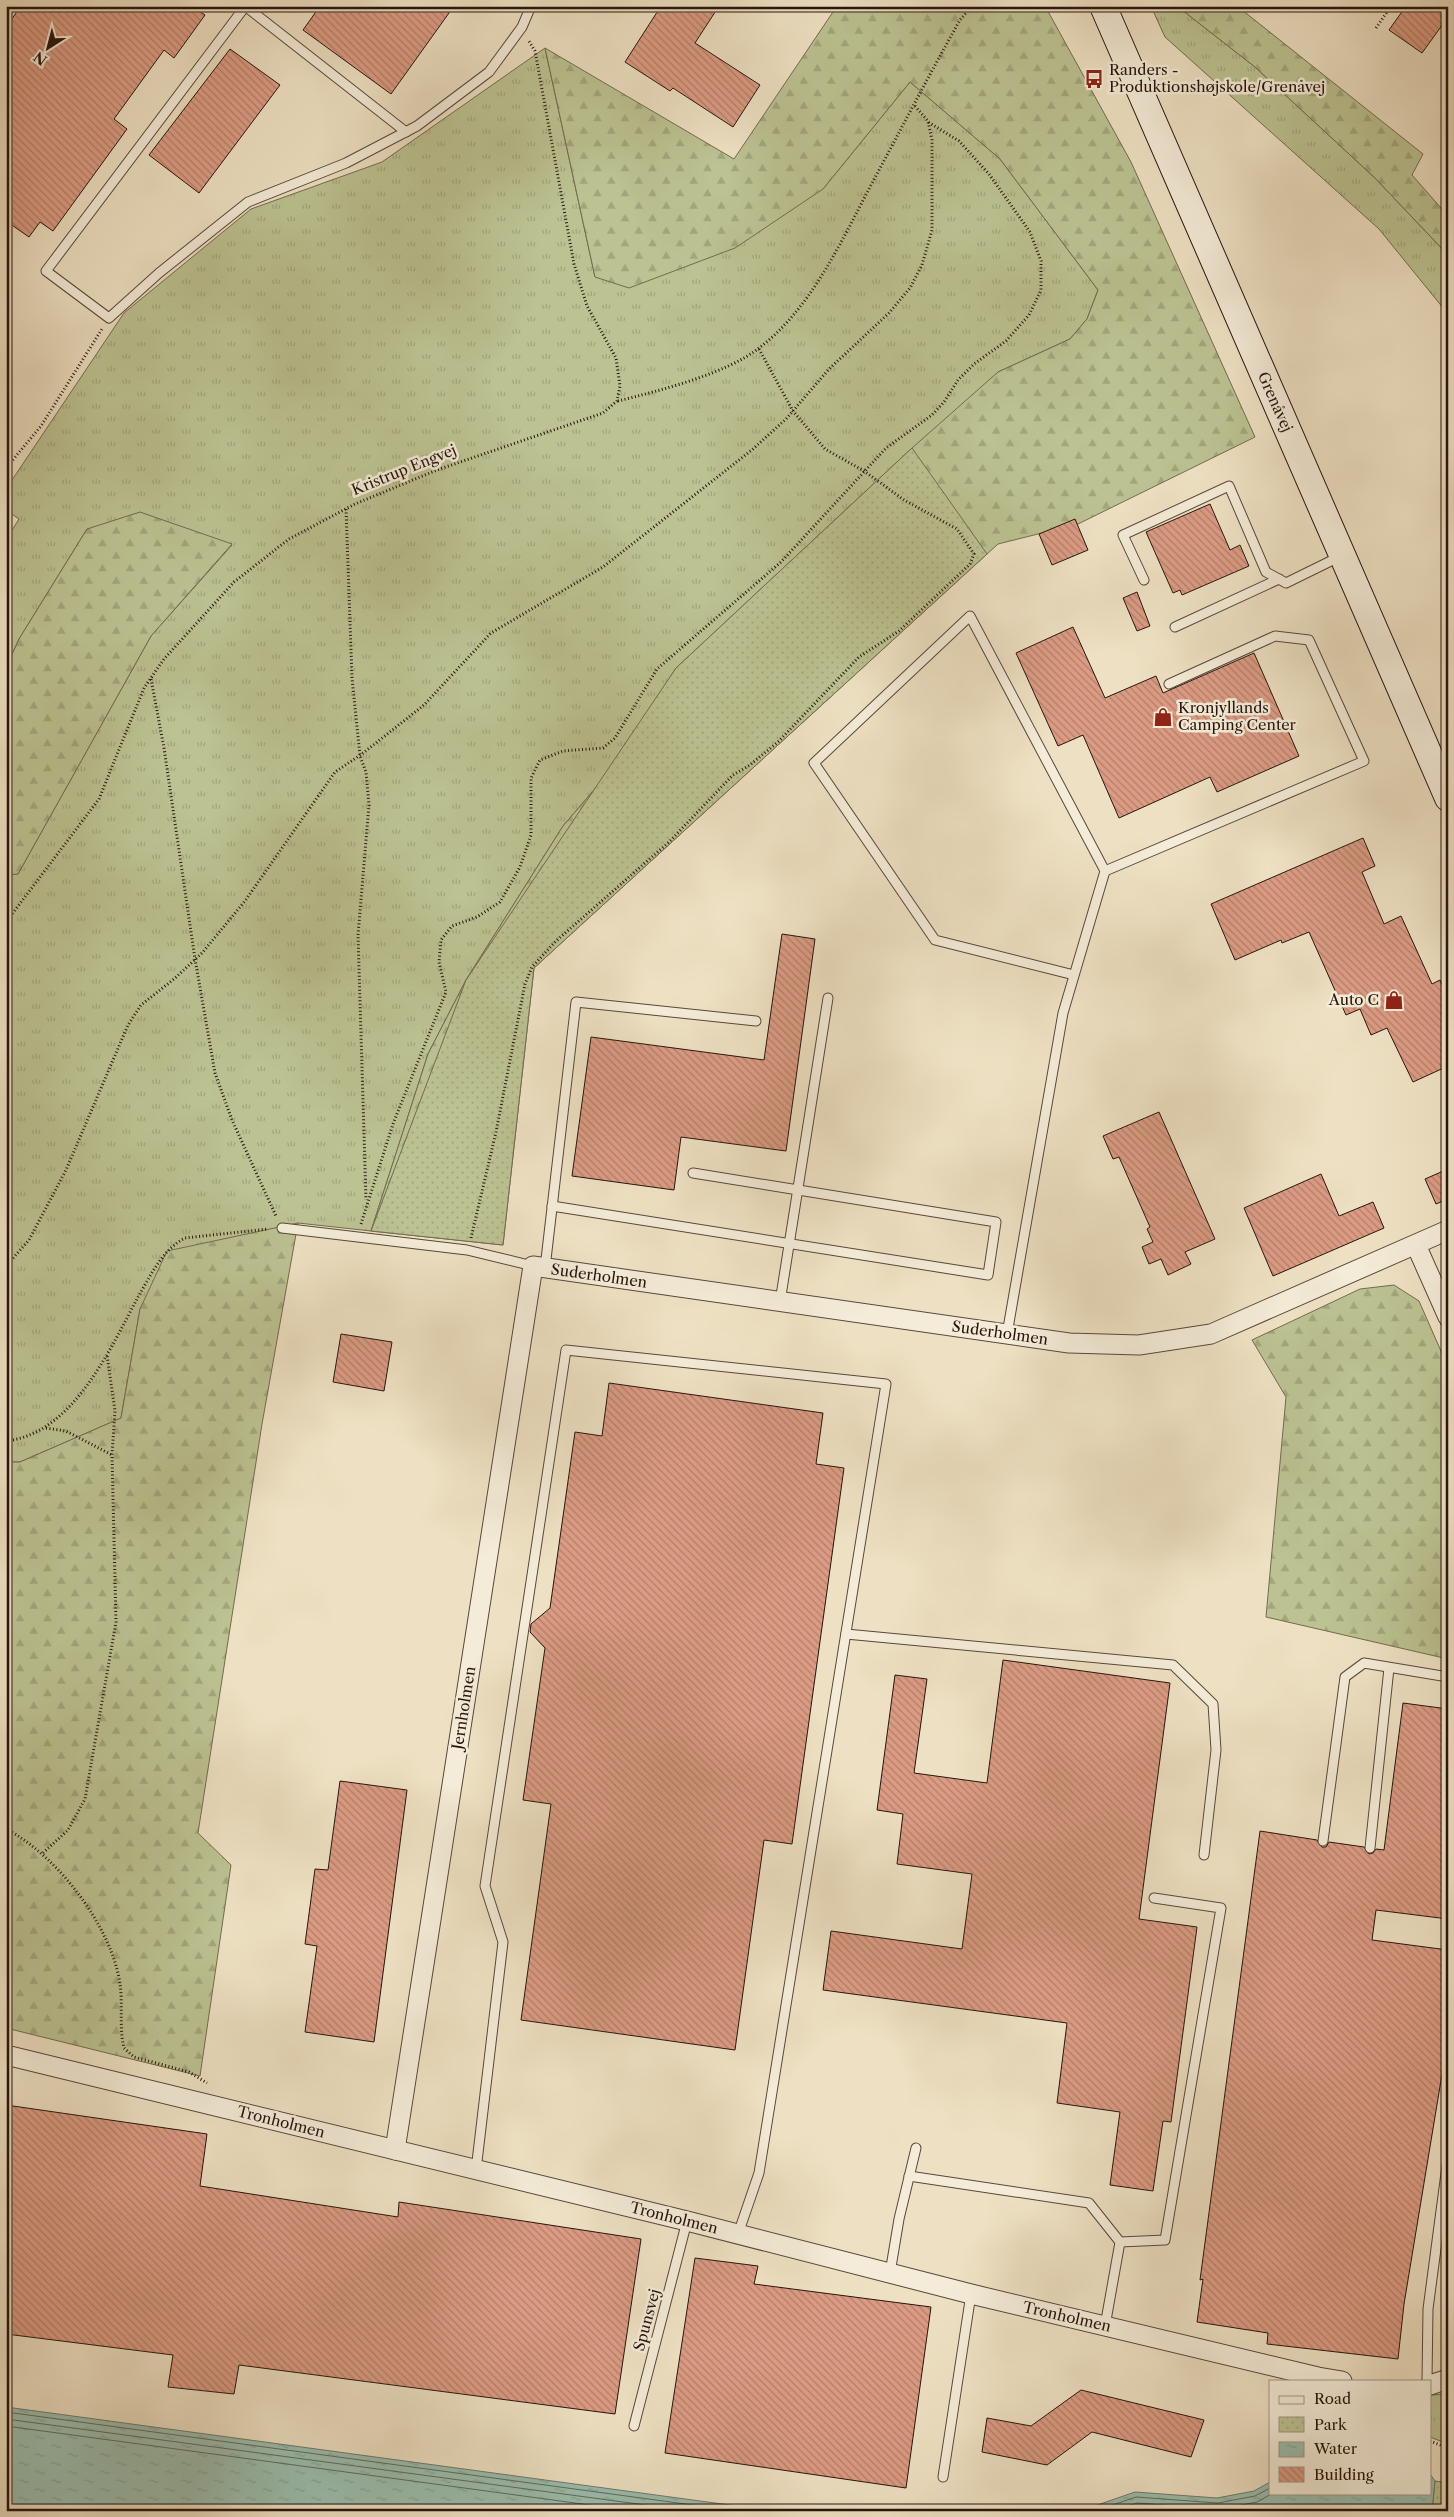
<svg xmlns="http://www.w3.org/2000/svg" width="1454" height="2517" font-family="'Libre Caslon Text',serif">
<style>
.grass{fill:url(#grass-tufts);stroke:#726b50}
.forest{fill:url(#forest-firs);stroke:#726b50}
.park{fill:url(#park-dots);stroke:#726b50}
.water{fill:url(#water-ripples);stroke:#6c7a6e}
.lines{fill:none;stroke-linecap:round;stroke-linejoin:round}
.shore{stroke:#60695e;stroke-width:1}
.building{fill:url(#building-back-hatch);stroke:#27140d}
.lane-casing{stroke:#59473a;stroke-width:11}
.street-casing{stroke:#59473a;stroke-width:21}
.secondary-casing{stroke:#27140d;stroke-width:28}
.path{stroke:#27140d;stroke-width:3;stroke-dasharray:1 2.5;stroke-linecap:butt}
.lane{stroke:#f4ecd8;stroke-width:9}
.street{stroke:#f4ecd8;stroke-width:19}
.secondary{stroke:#f4ecd8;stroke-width:26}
.labels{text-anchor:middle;stroke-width:5;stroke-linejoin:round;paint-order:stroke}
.poi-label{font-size:15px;fill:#27140d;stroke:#f4ecd8;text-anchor:start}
.street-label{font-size:15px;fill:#27140d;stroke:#f4ecd8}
</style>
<defs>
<pattern id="grass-tufts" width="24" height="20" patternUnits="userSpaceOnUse" patternTransform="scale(1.25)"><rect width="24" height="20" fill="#bcc292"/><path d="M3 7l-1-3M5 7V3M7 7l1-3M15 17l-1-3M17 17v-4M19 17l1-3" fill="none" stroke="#a2a67d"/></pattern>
<pattern id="forest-firs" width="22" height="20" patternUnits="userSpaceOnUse" patternTransform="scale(1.25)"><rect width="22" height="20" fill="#bcc292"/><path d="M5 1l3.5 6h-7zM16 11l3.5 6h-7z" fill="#a2a67d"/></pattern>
<pattern id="park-dots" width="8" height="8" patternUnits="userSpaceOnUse" patternTransform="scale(1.25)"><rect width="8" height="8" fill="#bcc292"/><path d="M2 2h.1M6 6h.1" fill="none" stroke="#a2a67d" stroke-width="1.8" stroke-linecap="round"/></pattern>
<pattern id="water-ripples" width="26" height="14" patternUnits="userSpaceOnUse" patternTransform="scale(1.25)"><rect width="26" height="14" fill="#9abeaf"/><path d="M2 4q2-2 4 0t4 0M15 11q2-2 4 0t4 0" fill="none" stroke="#85a295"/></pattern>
<pattern id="building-back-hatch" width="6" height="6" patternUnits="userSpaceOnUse" patternTransform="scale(1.25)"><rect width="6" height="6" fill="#dc9c84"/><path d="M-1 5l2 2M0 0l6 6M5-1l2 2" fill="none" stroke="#b27e6a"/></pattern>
</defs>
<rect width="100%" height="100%" fill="#eee1c3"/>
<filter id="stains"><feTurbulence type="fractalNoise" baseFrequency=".004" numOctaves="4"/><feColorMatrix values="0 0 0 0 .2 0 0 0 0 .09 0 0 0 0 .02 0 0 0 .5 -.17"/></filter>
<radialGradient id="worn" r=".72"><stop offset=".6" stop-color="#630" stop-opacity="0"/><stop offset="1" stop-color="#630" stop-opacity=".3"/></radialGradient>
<g class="grass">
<path d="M1148,6H1177L1255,67L1375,178L1448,255V314L1379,229L1165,37L1154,13Z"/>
<path d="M545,48L595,277L823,189L910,82L1000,159L1098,290L1087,319L1070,339L998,372L606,776L563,826L466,980L428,1054L371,1231L298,1223L140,1309L121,1418L20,1462H6V875L18,874L151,636L232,545L87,529L19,639L6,668V540L19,519L6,510V489L124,313L251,209L382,162Z"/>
<path d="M1448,2394V2444L1430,2437V2395Z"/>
</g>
<g class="forest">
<path d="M837,6H1045L1131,162L1255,437L1078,524L998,544L534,968L503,1245L371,1231L428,1054L466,980L563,826L606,776L676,668L912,448L998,372L1070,339L1087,319L1098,290L1000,159L910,82L823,189L735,248L629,288L595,277L545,48L734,159Z"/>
<path d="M1177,6H1237L1423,154L1412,175L1448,216V255L1375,178L1255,67Z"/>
<path d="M140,512L232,544L151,636L18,874L6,875V668L19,639L87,529Z"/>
<path d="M298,1223L262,1424L198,1833L231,1865L200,2076L6,2028V1462H20L121,1418L140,1309L167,1251Z"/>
<path d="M1394,1285L1419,1301L1448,1367V1659L1266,1617L1286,1397L1252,1340L1360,1289Z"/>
</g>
<g class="park">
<path d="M912,448L987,554L534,968L503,1245L371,1231L466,980L676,668Z"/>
<path d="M1435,2481L1448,2483V2511H1432Z"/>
</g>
<g class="water">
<path d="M6,2407L774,2511H6Z"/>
<path d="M1430,2474L1435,2481L1432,2511H1080L1135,2492L1217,2498L1254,2491L1270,2482V2493H1430Z"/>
</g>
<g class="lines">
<g class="shore">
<path d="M6,2412L737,2511"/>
<path d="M6,2419L690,2511"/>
<path d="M6,2426L634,2511"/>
<path d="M1095,2511L1136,2497L1218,2503L1255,2496L1270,2488"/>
<path d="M1114,2511L1137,2503L1219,2509L1257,2502L1273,2493"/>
</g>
</g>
<g class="building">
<path d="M21,6H192L205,15L174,58L164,50L114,119L127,129L53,231L40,222L29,237L6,221V27Z"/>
<path d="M320,6H454L391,94L303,30Z"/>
<path d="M661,6H719L695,43L760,85L733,127L673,88L670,91L625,62Z"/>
<path d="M1406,6H1448V17L1422,53L1389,30Z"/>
<path d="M230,49L280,85L199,193L149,155Z"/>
<path d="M1210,504L1230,550L1240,545L1249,566L1182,595L1180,590L1173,593L1146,532Z"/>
<path d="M1075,519L1088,550L1052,565L1039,534Z"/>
<path d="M1137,592L1150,626L1137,631L1123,598Z"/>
<path d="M1073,627L1105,698L1156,676L1163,693L1254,653L1299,756L1217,792L1210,777L1119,818L1083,735L1058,746L1016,653Z"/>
<path d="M1363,838L1375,866L1362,872L1384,924L1401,916L1432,984L1440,980L1448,997V1066L1413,1082L1387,1028L1371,1035L1360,1009L1346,1015L1309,932L1282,943L1281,940L1235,960L1211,904Z"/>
<path d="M782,934L815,939L786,1151L681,1137L674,1190L572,1176L591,1037L764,1060Z"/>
<path d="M1159,1112L1215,1239L1185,1252L1191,1264L1168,1275L1161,1259L1149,1264L1142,1247L1153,1242L1147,1229L1150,1227L1119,1157L1113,1159L1103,1136Z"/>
<path d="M1448,1169V1199L1436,1204L1425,1179Z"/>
<path d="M1321,1174L1339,1216L1373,1202L1384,1228L1273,1276L1244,1208Z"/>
<path d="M341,1334L392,1342L384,1391L333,1382Z"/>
<path d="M609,1383L823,1413L816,1464L844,1468L792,1844L764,1840L735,2050L521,2020L551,1804L523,1800L545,1648L530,1632L531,1624L550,1608L575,1432L602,1436Z"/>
<path d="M1003,1660L1170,1683L1139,1919L1197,1927L1171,2122L1163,2121L1153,2191L1110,2185L1120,2112L1057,2103L1067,2023L823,1990L831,1931L962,1949L972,1874L897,1864L903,1814L877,1810L895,1675L927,1679L914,1773L987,1783Z"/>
<path d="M1403,1703L1448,1709V1919L1376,1910L1372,1940L1448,1950L1443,1976L1448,1977V2038L1404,2304L1398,2359L1267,2344L1268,2333L1197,2322L1203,2279L1200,2280L1260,1831L1317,1840L1322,1847H1326L1329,1842L1364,1847L1369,1854L1373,1853L1376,1849L1384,1850Z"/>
<path d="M340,1781L407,1790L374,2042L305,2032L317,1946L305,1944L315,1869L328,1870Z"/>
<path d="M6,2105L207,2134L200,2186L398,2217L399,2202L641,2239L615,2414L239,2365L234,2394L168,2387L173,2355L6,2334Z"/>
<path d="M695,2258L758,2266L754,2284L931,2307L906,2488L665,2453Z"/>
<path d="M1081,2390L1204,2420L1191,2457L1092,2432L1047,2465L982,2452L987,2418L1031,2426Z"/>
</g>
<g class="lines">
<g class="lane-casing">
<g id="lane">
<path d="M245,6L406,132"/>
<path d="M244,8L46,271L109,318L159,273L248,202L346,163L417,126L489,72L522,27L531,6"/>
<path d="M1144,580L1123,535L1229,486L1266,572L1286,583L1341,556"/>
<path d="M1175,627L1279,579"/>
<path d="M1105,871L1364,761L1309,640L1275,636L1169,684"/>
<path d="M552,1206L988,1275L996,1222L693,1173"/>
<path d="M282,1228L467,1250L533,1266"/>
<path d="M545,1268L576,1002L756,1021"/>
<path d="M780,1302L828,998"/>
<path d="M1007,1334L1063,1013L1105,871L970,616L814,763L935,940L1074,975"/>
<path d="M846,1634L1173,1665L1213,1704L1216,1750L1204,1855"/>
<path d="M1323,1841L1345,1677L1364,1663L1448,1677"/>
<path d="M1370,1848L1389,1668"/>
<path d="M476,2170L503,1942L485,1886L566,1350L886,1384L759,2173L738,2234"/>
<path d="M909,2176L1089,2203L1120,2242L1105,2326"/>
<path d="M1120,2242L1165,2240L1221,1908L1154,1898"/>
<path d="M890,2273L899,2219L916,2148"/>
<path d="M1427,2381L1428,2309L1448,2158"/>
<path d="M634,2426L687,2221"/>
<path d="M943,2477L971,2294"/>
</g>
</g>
<g class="street-casing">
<g id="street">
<path d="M1416,1245L1448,1317"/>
<path d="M6,2055L687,2221L971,2294L1318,2377L1342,2381"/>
<path d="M395,2150L533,1266L1069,1343L1139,1345L1211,1334L1448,1230"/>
<path d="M1430,2385L1448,2379"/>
</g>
</g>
<g class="secondary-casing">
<path id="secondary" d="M1103,6L1448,798"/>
</g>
<g class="path">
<path d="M1376,28L1391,6"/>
<path d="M618,401C658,391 726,374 759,348C810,310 841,242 870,187C900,131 929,75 960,20L972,6"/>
<path d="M6,468L41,426L102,329"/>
<path d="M346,509L352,678L360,756L366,772L369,805L358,935L366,1200"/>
<path d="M151,679L164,748L195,959L215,1073L232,1120L276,1216"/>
<path d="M6,922L99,799L144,688L164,659L234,582L289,539L355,504L437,470L603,413L617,401L620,386L616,358L587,306L574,264L535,51L529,41"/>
<path d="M361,1224L393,1124L446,992L439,962L441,940L452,926L477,917L500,902L520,867L531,835V778L540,760L563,751L603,748L615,738L657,669L781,562L886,448L932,415L944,402L958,380L974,364L1006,341L1029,315L1041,290V261L1030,232L989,174L959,141L928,122"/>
<path d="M471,1238L496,1132L525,984L532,967L556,941L669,842L733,775L750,765L779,741L859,657L899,631L970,564L974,554L957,529L904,500L864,471L825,449L793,411L759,349"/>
<path d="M6,1266L29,1240L66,1170L128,1025L141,1005L174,979L202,953L245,901L335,772L362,754L424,705L491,633L603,567L753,449L786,419L829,369L889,313L910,288L922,265L932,230V140L928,121L914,105"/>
<path d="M46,1428L66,1431L112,1455"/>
<path d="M6,1441C73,1434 110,1349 138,1297C151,1275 162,1250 185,1238L268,1229"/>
<path d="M6,1829C57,1855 112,1927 120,1984C123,2004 119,2029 124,2048L134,2057L189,2072L207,2083"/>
<path d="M43,1853L68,1830L85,1799L116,1622L112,1455L115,1411L107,1355"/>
<path d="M1430,2441L1448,2448"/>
<path d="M1444,2511L1448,2486"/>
</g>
<use href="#lane" class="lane"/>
<use href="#street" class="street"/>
<use href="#secondary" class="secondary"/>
</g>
<defs>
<g id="bus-bare" transform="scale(1.5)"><path d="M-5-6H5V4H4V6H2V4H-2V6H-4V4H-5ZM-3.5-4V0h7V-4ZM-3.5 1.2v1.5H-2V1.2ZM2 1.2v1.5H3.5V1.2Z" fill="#8f2418" stroke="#f4ecd8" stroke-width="2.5" paint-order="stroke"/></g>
<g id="shop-bare" transform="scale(1.5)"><path d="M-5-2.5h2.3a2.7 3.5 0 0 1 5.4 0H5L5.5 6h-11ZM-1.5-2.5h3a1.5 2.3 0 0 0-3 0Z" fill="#8f2418" stroke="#f4ecd8" stroke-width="2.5" paint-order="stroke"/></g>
</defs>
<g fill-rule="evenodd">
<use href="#bus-bare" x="1094" y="79"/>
<use href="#shop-bare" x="1163" y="717"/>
<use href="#shop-bare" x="1394" y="1000"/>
</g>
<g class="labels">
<g class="poi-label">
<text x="1109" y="75">Randers -<tspan x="1109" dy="17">Produktionshøjskole/Grenåvej</tspan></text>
<text x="1178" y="713">Kronjyllands<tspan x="1178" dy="17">Camping Center</tspan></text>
<text x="1379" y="1005" text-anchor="end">Auto C</text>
</g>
<g class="street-label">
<text transform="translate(1275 402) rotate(66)" y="5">Grenåvej</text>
<text transform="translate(404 470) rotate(-22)" y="5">Kristrup Engvej</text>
<text transform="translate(599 1276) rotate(8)" y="5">Suderholmen</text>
<text transform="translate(1000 1333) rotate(8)" y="5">Suderholmen</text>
<text transform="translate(464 1708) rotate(-81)" y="5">Jernholmen</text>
<text transform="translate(281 2122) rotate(14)" y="5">Tronholmen</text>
<text transform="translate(674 2218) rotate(14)" y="5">Tronholmen</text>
<text transform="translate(1067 2317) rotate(13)" y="5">Tronholmen</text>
<text transform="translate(647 2320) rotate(-75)" y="5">Spunsvej</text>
</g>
</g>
<rect width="1454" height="2517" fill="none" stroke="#eee1c3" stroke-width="25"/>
<rect x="8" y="8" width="1439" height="2502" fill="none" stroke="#27140d" stroke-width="2.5"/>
<rect x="12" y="12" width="1429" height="2492" fill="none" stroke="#27140d"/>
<rect x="1269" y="2380" width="162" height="115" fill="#f4ecd8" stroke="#a29687"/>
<rect x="1279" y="2396" width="25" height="8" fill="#f4ecd8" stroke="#a29687"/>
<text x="1314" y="2404" font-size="15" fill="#27140d">Road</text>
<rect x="1279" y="2417" width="25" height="15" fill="url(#park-dots)" stroke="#a29687"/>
<text x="1314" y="2430" font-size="15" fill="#27140d">Park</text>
<rect x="1279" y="2442" width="25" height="15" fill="url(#water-ripples)" stroke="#a29687"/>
<text x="1314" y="2454" font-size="15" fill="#27140d">Water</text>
<rect x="1279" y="2467" width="25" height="15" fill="url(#building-back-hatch)" stroke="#a29687"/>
<text x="1314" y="2480" font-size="15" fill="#27140d">Building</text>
<g transform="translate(48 48) rotate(216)" stroke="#f4ecd8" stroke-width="4" paint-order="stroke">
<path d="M0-4L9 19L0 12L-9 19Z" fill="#27140d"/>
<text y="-8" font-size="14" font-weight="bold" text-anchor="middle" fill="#27140d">N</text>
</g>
<rect width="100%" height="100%" filter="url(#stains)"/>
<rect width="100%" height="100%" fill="url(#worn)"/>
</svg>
